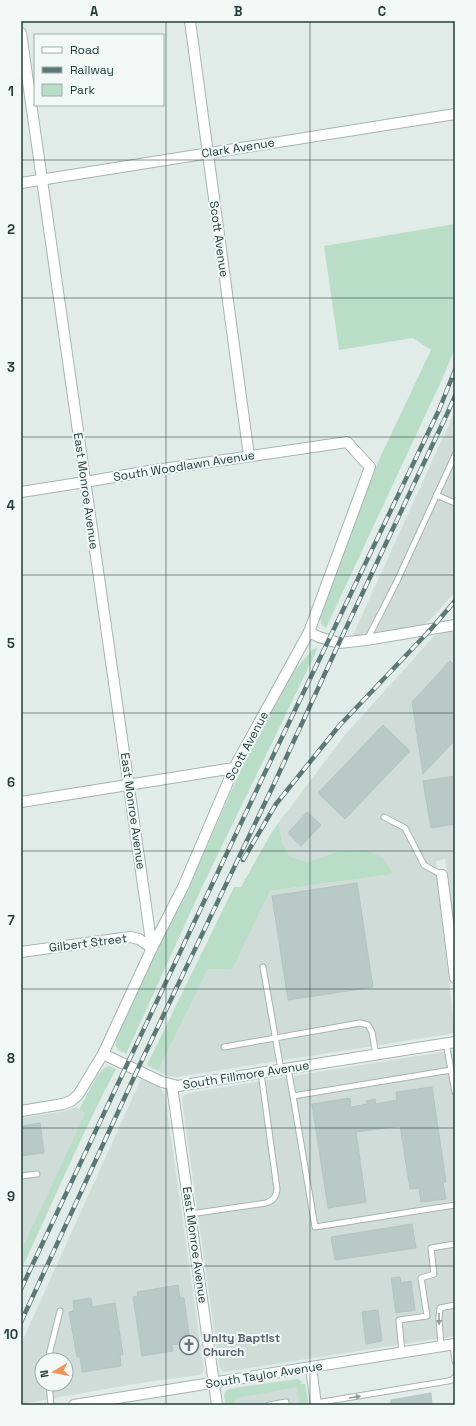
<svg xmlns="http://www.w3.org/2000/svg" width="476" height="1426" font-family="'Space Grotesk',sans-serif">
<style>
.built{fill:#cfdcd8;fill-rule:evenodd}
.green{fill:#baddc8}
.building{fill:#b9c9c5;stroke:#b3c5c0}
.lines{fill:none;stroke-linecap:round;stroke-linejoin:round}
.lane-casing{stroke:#a4b4b0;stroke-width:7}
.street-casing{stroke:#a4b4b0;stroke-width:12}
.lane{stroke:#fff;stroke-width:5}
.street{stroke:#fff;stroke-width:10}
.rail-casing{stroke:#5c7875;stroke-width:4.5}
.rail{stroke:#f2f8f6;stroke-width:3;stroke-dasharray:9;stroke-linecap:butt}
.oneway{fill:#909e9c}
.grid{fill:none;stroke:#213c39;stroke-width:1;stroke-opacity:0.55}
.labels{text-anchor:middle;stroke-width:4;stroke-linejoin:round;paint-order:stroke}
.street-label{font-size:12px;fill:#213c39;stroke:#f2f8f6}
.worship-label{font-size:12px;font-weight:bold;fill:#5b616d;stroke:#f2f8f6;text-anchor:start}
.neatline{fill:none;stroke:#213c39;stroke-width:1.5}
.grid-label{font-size:13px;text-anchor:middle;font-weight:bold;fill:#213c39}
</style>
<rect width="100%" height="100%" fill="#e1ece8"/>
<g class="built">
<path d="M455,411V592L429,621L423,625L359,637L353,635Z"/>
<path d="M455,631V935L445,859L436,861L454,1027V1032L450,1034L177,1077L167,1076L158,1071L208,969L232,970L270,891L393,874L336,852L308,862L290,857L282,843L279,822L344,736L435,635Z"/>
<path d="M455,1050V1336L224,1372L220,1368L219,1364L182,1101L183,1096L188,1093Z"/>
<path d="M141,1079L160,1088L165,1095L204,1370L202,1373L199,1375L134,1384L21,1404V1344ZM42,1360H66V1384H42Z"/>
<path d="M76,1107L85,1113L21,1251V1118L66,1111Z"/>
<path d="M297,1379L301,1405H226L224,1395L226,1391L231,1388Z"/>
</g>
<g class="green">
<path d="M455,224V348L444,375L326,628L321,624L320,617L350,533L378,462L431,350L413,338L339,350L324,246Z"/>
<path d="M318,648L202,887L126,1054C114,1048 114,1047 118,1034L153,956L182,903L239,774L260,734L293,672L313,649Z"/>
<path d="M279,822L282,843L290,857L308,862L336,852L367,850L383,858L393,874L270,891L232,970L208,969L158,1071L147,1065L234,887H241L270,835Z"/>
<path d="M109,1066L116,1069C81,1135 53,1203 21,1270V1251L85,1113L79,1109C87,1098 97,1068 109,1066Z"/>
<path d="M298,1379L303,1382L300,1383L301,1384H305L309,1405H300L297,1387L235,1398V1405H226L224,1395L227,1390L285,1381L286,1383L288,1381Z"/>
</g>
<g class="building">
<path d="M450,661L455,666V740L423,774L412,702Z"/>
<path d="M383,725L410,751L345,819L318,793Z"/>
<path d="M455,776V824L431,828L423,781Z"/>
<path d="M307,812L321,825L301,846L288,833Z"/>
<path d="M357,883L373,987L288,1000L272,896Z"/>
<path d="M432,1087L446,1182L443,1183L446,1199L421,1202L419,1188L410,1189L400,1126L356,1132L366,1202L328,1208L312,1104L350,1098L351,1107L367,1104L366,1101L375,1099L376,1104L397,1100L396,1092Z"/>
<path d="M40,1123L44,1153L21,1156V1126Z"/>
<path d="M412,1224L416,1248L335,1260L331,1237Z"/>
<path d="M400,1277L401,1283L411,1281L415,1310L396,1313L391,1278Z"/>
<path d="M178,1285L180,1298H184L190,1342L172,1345L173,1351L142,1356L133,1297L138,1296L137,1292Z"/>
<path d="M91,1298L92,1307L115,1303L123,1355H120L121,1366L82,1372L80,1357H77L69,1312L74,1311L73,1301Z"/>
<path d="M378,1310L382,1341L366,1344L362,1312Z"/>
<path d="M431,1393L432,1405H391V1400Z"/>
</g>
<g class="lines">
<g class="lane-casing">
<g id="lane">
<path d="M436,495L455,503"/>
<path d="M367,640L397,581L455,455"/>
<path d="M384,817L405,828L424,865L442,875"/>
<path d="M263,967L281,1070"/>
<path d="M446,1043L455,1092"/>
<path d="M224,1047L360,1023L368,1025L372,1032L376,1055"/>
<path d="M288,1069L293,1096L451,1070"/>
<path d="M293,1096L315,1227L455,1205"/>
<path d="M21,1176L37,1174"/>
<path d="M190,1214L266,1203C274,1200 276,1197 277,1189L261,1073"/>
<path d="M453,1345L455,1361"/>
<path d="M441,1347L439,1318L440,1308L455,1305"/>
<path d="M402,1353L399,1320L427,1316L421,1278L434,1274L431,1248L455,1244"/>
<path d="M49,1360V1355L60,1311"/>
<path d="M49,1384L51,1405"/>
<path d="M316,1403L448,1381L452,1380L455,1377"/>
<path d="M269,1405L286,1402V1405"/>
</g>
</g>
<g class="street-casing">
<g id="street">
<path d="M190,21L249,456"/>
<path d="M21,33L152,948"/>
<path d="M21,183L455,114"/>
<path d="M21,492L85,482L149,471L347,442L370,467L309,632L234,768L183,887L152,948L103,1054L78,1095L71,1101L63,1104L21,1111"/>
<path d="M309,632L319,637L339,643L366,640L455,625"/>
<path d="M21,802L234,768"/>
<path d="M442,875L455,978"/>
<path d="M21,952L130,937L139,939L152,948"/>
<path d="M103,1054L162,1082L178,1086L455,1042"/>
<path d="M172,1086L217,1405"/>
<path d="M311,1367L316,1405"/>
<path d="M74,1405L455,1344"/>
</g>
</g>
<use href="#lane" class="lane"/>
<use href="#street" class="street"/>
<g class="rail-casing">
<g id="rail">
<path d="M243,860L276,804L339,726L431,629L455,601"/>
<path d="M21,1289L260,783L439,410L455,370"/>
<path d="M21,1322L142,1060L274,784L339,643L447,414L455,396"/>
</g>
</g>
<use href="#rail" class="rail"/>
</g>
<defs><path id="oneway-solid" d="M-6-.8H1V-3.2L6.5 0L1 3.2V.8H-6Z"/></defs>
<g class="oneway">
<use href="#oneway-solid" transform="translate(439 1319) rotate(89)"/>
<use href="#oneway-solid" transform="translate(355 1397) rotate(-9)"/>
</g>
<path class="grid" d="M166,21V1405M310,21V1405M21,160H455M21,298H455M21,437H455M21,575H455M21,713H455M21,851H455M21,989H455M21,1128H455M21,1266H455"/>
<defs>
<g id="church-ring" transform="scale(1)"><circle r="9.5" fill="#f2f8f6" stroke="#6b7280" stroke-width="1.5"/><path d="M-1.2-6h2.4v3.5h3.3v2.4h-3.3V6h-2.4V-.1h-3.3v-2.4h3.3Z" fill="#6b7280"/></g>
</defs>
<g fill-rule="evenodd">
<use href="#church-ring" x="189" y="1345"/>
</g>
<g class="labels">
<g class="street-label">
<text transform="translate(238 148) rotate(-9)" y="4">Clark Avenue</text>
<text transform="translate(219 239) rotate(82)" y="4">Scott Avenue</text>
<text transform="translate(184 466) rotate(-9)" y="4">South Woodlawn Avenue</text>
<text transform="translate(86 491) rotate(82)" y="4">East Monroe Avenue</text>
<text transform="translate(247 746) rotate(-62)" y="4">Scott Avenue</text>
<text transform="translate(133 811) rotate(82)" y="4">East Monroe Avenue</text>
<text transform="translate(88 943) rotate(-7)" y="4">Gilbert Street</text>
<text transform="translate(246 1075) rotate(-9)" y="4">South Fillmore Avenue</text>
<text transform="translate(195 1245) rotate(82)" y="4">East Monroe Avenue</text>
<text transform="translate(264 1375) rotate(-9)" y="4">South Taylor Avenue</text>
</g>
<g class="worship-label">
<text x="203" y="1342">Unity Baptist<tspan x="203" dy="14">Church</tspan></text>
</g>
</g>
<rect width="476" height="1426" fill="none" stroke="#f2f8f6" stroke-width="44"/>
<rect x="34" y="34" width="130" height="72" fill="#f2f8f6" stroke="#9eadaa"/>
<rect x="42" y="47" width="20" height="6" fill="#ffffff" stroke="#9eadaa"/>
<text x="70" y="54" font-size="12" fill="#213c39">Road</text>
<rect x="42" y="67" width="20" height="6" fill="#5c7875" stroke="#9eadaa"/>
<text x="70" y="74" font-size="12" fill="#213c39">Railway</text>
<rect x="42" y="84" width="20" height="12" fill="#baddc8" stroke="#9eadaa"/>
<text x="70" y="94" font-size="12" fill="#213c39">Park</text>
<g transform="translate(54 1372) rotate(260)"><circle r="19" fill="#f2f8f6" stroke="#9eadaa"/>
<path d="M0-3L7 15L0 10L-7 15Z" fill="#f29458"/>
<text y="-6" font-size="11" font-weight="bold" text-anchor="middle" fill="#213c39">N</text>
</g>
<rect x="22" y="22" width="432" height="1382" class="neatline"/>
<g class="grid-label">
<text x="94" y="16">A</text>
<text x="238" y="16">B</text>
<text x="382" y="16">C</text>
<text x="11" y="96">1</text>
<text x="11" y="234">2</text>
<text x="11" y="372">3</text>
<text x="11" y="510">4</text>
<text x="11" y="648">5</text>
<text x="11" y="787">6</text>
<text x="11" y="925">7</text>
<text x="11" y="1063">8</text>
<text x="11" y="1201">9</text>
<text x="11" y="1339">10</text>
</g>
</svg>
